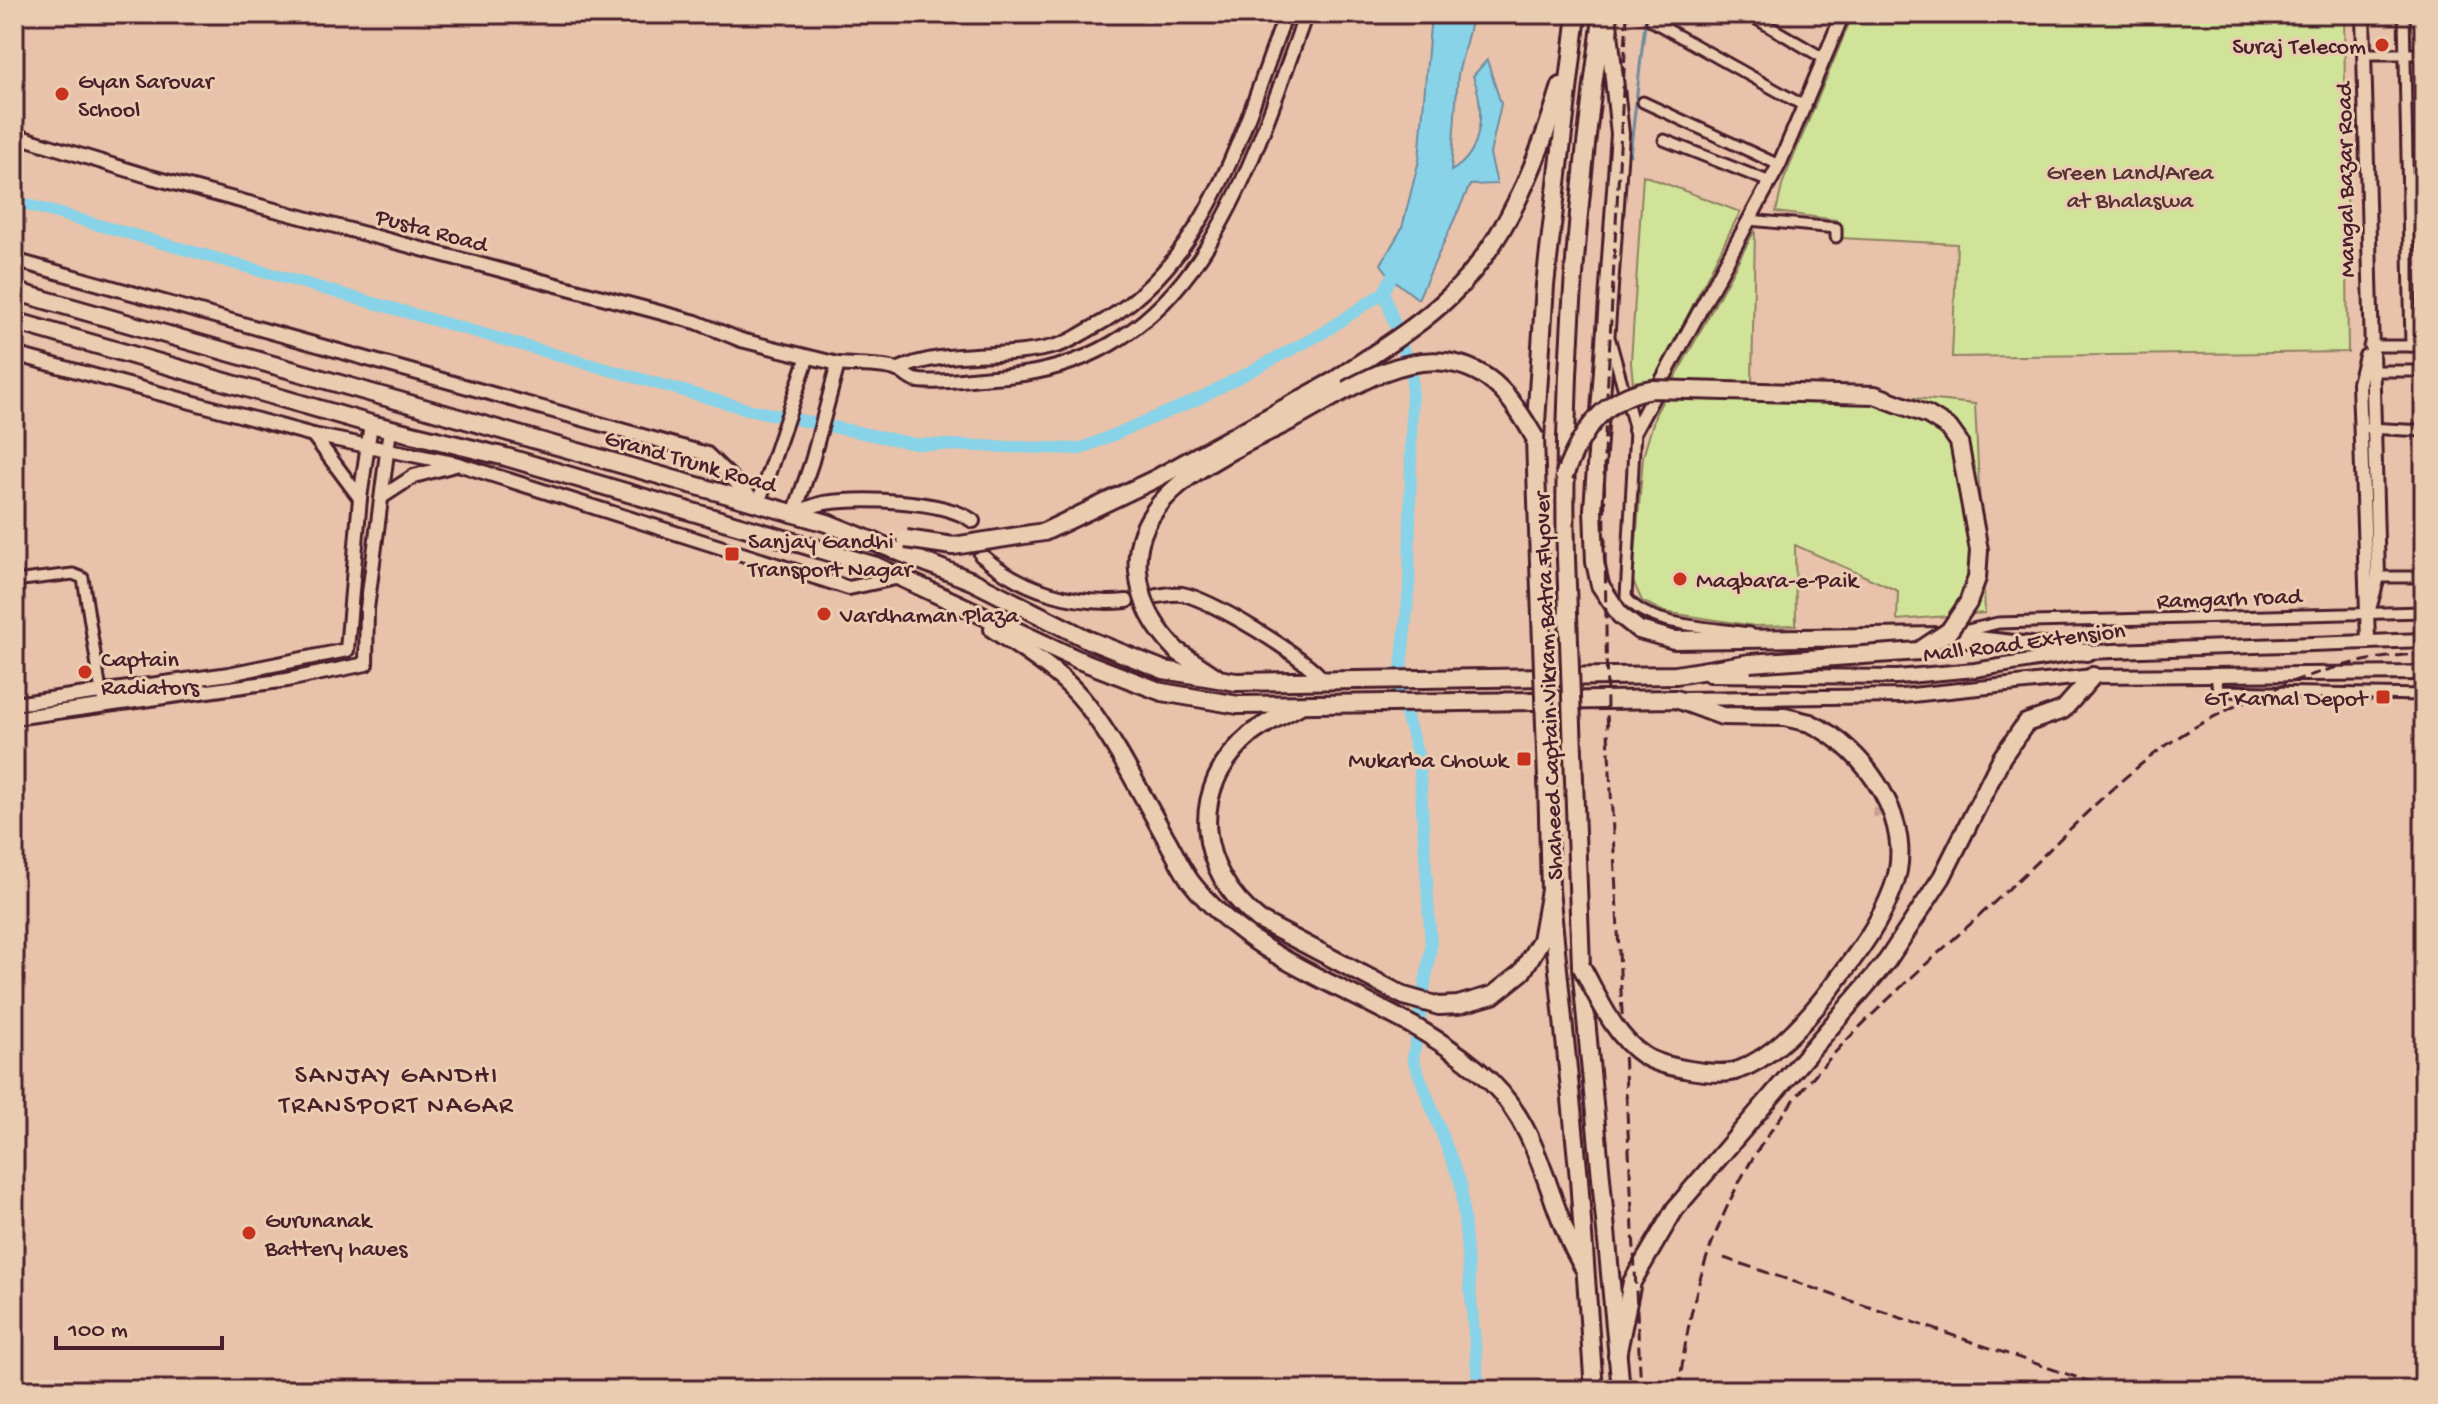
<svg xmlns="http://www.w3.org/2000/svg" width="2438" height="1404" font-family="'Gochi Hand',sans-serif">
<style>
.green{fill:#d1e398;stroke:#8e8162;stroke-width:2}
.water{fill:#88d3e8;stroke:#6f8b9c;stroke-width:2}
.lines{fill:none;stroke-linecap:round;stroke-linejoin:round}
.stream{stroke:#6f8b9c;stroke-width:3}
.canal{stroke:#88d3e8;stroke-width:12}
.street-tunnel{stroke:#c8a191;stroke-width:9;stroke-dasharray:9 4.5;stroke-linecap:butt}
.street-casing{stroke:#4a1f2b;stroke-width:15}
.secondary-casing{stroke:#4a1f2b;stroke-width:18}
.highway-casing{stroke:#4a1f2b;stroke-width:22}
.street{stroke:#eacdb1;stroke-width:9}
.secondary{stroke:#eacdb1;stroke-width:12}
.highway{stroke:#eacdb1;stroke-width:16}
.rail{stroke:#4a1f2b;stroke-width:3;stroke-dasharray:12 6;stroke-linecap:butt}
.highway-bridge-casing{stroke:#4a1f2b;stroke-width:22;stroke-linecap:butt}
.highway-bridge{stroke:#eacdb1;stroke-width:16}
.poi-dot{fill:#c8321e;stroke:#eacdb1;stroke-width:3}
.labels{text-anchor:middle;stroke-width:6;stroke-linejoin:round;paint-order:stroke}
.poi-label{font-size:24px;fill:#4a1f2b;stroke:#eacdb1;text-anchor:start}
.park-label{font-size:24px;fill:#583336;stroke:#eacdb1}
.street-label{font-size:24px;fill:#4a1f2b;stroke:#eacdb1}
.neighbourhood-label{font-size:26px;letter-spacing:2px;fill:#4a1f2b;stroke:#eacdb1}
</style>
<rect width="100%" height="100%" fill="#e8c2aa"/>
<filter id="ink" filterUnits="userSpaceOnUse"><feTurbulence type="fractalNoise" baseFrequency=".0125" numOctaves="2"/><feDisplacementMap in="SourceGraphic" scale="16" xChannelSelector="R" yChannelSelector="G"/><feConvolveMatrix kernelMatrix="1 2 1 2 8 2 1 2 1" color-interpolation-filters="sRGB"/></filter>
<g filter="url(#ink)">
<g class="green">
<path d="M1853,14H2344L2348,352L1952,357L1957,244L1840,238L1836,220L1776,212L1783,182Z"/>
<path d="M1643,175L1740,212L1656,378L1633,382L1631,362Z"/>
<path d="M1755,230L1752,382L1975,404L1985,613L1897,620L1898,591L1795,545L1796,625L1755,626L1664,612L1642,601L1633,581L1643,457L1656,413Z"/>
</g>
<path class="water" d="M1431,14H1473L1458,74L1451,171C1484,153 1485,108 1473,76L1487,60L1501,104L1490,154L1497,184L1470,185L1418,299L1391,278L1381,264L1402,228L1419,160Z"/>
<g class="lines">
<path class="stream" d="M1630,155L1646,14"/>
<g class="canal">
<path d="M14,201L747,409L915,444L1080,449L1198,399L1323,333L1384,292"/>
<path d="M1398,264L1384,292L1412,377L1409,589L1399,690L1419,759L1431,947L1413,1059L1461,1184L1479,1390"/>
</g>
<path class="street-tunnel" d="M1873,813L1902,808"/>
<g class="street-casing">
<g id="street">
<path d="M1748,14L1825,59"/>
<path d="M2404,14L2411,346"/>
<path d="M1652,21L1806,107"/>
<path d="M2364,54H2424"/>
<path d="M1643,102L1779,165"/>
<path d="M1664,140L1770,182"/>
<path d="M1749,220L1836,228V237"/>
<path d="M1610,340L1635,430L1626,597C1647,627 1713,627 1749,633"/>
<path d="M2369,346H2424"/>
<path d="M2371,371H2424"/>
<path d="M2368,428L2424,431"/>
<path d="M2378,577H2424"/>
<path d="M14,581L73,574L83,578L102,698"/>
<path d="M1956,633L1998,623L2424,612"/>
<path d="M2216,674L2218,691L2424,695"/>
</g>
</g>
<g class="secondary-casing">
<g id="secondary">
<path d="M2363,14L2378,577L2368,613"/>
<path d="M14,135L151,177L696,322L741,340L838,364"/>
<path d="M14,260L707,454L758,504L807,359"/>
<path d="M14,354L313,435L458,464L849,588L900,577"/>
<path d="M2366,356L2359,383L2368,640"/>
<path d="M897,370C946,347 1007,361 1059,345C1070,342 1081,334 1092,328C1209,266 1242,130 1286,14"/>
<path d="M1635,430L1779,165L1843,14"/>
<path d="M313,435L360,498"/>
<path d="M382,497L414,476L455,465"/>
<path d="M794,514L812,461L838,364C856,366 881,364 898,370C903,372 908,378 914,380C932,385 972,378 993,377C1197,367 1247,174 1306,14"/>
<path d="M794,514C803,510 814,505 824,503C861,498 942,499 973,521"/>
<path d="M981,555C1021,590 1074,606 1127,601"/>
<path d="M1157,596C1165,595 1174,593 1182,594C1211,599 1306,657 1324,681"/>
<path d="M1709,675L1897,677L1975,670L2087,652L2424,640"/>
<path d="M1684,699L1902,696L2093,676L2424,673"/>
<path d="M14,704L229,674L347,650L360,498L371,424"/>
<path d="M14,718L287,680L366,664L367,609L390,429"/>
</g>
</g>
<g class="highway-casing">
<g id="highway">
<path d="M1607,14L1620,134L1593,509L1595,562L1600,585L1620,615L1639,630L1674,640L1941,636L2087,652"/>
<path d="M14,291L827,523L972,581L1089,640L1164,670L1236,682L1676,675L1750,663"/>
<path d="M14,321L371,424L506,457L876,566L1079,660L1162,692L1238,705L1676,699L1722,716L1785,717L1810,723"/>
<path d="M1334,381C1372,354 1416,329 1449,297C1507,242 1538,160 1561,86"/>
<path d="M1566,558C1562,380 1576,202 1601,26"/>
<path d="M1539,562L1535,438L1545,285L1577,14"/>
<path d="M993,629C1025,651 1063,673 1087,705C1118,746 1142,796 1167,840C1175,854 1182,870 1191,882C1268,981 1404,997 1491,1082C1545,1135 1547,1209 1585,1270"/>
<path d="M1177,651L1216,677"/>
<path d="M1299,706C1283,715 1265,723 1251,734C1186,789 1197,871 1259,920L1404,996L1439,1006L1458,1005L1493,995L1522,972L1541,940L1550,890"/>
<path d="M1547,779L1550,890L1579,1179L1594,1390"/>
<path d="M1574,780L1581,966L1621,1390"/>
<path d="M1617,1356L1632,1282L1675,1209L1887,961L1942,877L2002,757L2026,723L2063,710L2093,676"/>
</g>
</g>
<use href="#street" class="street"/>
<use href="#secondary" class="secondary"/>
<use href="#highway" class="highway"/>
<g class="rail">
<path d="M1627,14L1604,453L1607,712L1641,1390"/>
<path d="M1724,1258L2114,1390"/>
<path d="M1679,1390C1688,1311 1704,1248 1742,1177C1807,1059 1921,972 2017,881C2074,827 2126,767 2195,727C2263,689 2345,656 2424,654"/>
</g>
<g class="highway-bridge-casing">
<g id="highway-bridge">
<path d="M1564,476C1581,432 1603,397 1652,389L1875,395L1928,415L1949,428L1959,442L1979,550L1977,578L1968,603L1949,631L1919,651L1750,663"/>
<path d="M906,539L953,546L1044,532L1155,479L1334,381"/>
<path d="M1566,558L1574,780"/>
<path d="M1539,562L1547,779"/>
<path d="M1177,651C1154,627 1141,605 1138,571C1130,488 1235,450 1294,419C1339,395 1394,355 1446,362C1492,368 1514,401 1535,438"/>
<path d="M1581,966C1598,996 1613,1035 1643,1055C1660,1067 1719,1078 1738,1070C1776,1056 1808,1018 1832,987C1856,955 1879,926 1893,888C1918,824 1866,749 1810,723"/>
</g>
</g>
<use href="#highway-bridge" class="highway-bridge"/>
</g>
</g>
<g class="poi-dot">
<circle cx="2382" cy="45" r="8"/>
<circle cx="62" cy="94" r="8"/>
<rect x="724" y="546" width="16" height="16" rx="4"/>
<circle cx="1680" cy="579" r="8"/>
<circle cx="824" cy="614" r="8"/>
<circle cx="85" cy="672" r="8"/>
<rect x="2375" y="689" width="16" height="16" rx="4"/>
<rect x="1516" y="751" width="16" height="16" rx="4"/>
<circle cx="249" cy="1233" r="8"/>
</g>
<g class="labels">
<g class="poi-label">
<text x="2366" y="53" text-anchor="end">Suraj Telecom</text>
<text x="78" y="88">Gyan Sarovar<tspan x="78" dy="28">School</tspan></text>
<text x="748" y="548">Sanjay Gandhi<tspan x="748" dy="28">Transport Nagar</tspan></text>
<text x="1696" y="587">Maqbara-e-Paik</text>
<text x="840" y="622">Vardhaman Plaza</text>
<text x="101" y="666">Captain<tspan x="101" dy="28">Radiators</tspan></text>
<text x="2367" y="705" text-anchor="end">GT Karnal Depot</text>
<text x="1508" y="767" text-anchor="end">Mukarba Chowk</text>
<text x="265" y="1227">Gurunanak<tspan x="265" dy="28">Battery haues</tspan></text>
</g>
<g class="park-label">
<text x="2130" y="179">Green Land/Area<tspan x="2130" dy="28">at Bhalaswa</tspan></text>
</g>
<g class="street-label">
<text transform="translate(2344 180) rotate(-91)" y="8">Mangal Bazar Road</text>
<text transform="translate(432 229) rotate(15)" y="8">Pusta Road</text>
<text transform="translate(691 460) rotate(16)" y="8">Grand Trunk Road</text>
<text transform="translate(2229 597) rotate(-2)" y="8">Ramgarh road</text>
<text transform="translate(2024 641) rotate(-7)" y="8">Mall Road Extension</text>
<text transform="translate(1547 686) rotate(-92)" y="8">Shaheed Captain Vikram Batra Flyover</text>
</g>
<g class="neighbourhood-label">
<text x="397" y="1082">SANJAY GANDHI<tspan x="397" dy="30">TRANSPORT NAGAR</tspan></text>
</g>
</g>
<rect width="2438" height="1404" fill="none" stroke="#eacdb1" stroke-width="48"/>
<rect x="24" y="24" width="2390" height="1356" fill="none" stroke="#4a1f2b" stroke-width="3" filter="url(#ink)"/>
<path d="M56 1336v12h166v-12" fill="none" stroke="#4a1f2b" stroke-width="4"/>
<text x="68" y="1336" font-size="24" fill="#4a1f2b" stroke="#eacdb1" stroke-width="6" paint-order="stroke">100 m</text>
</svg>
